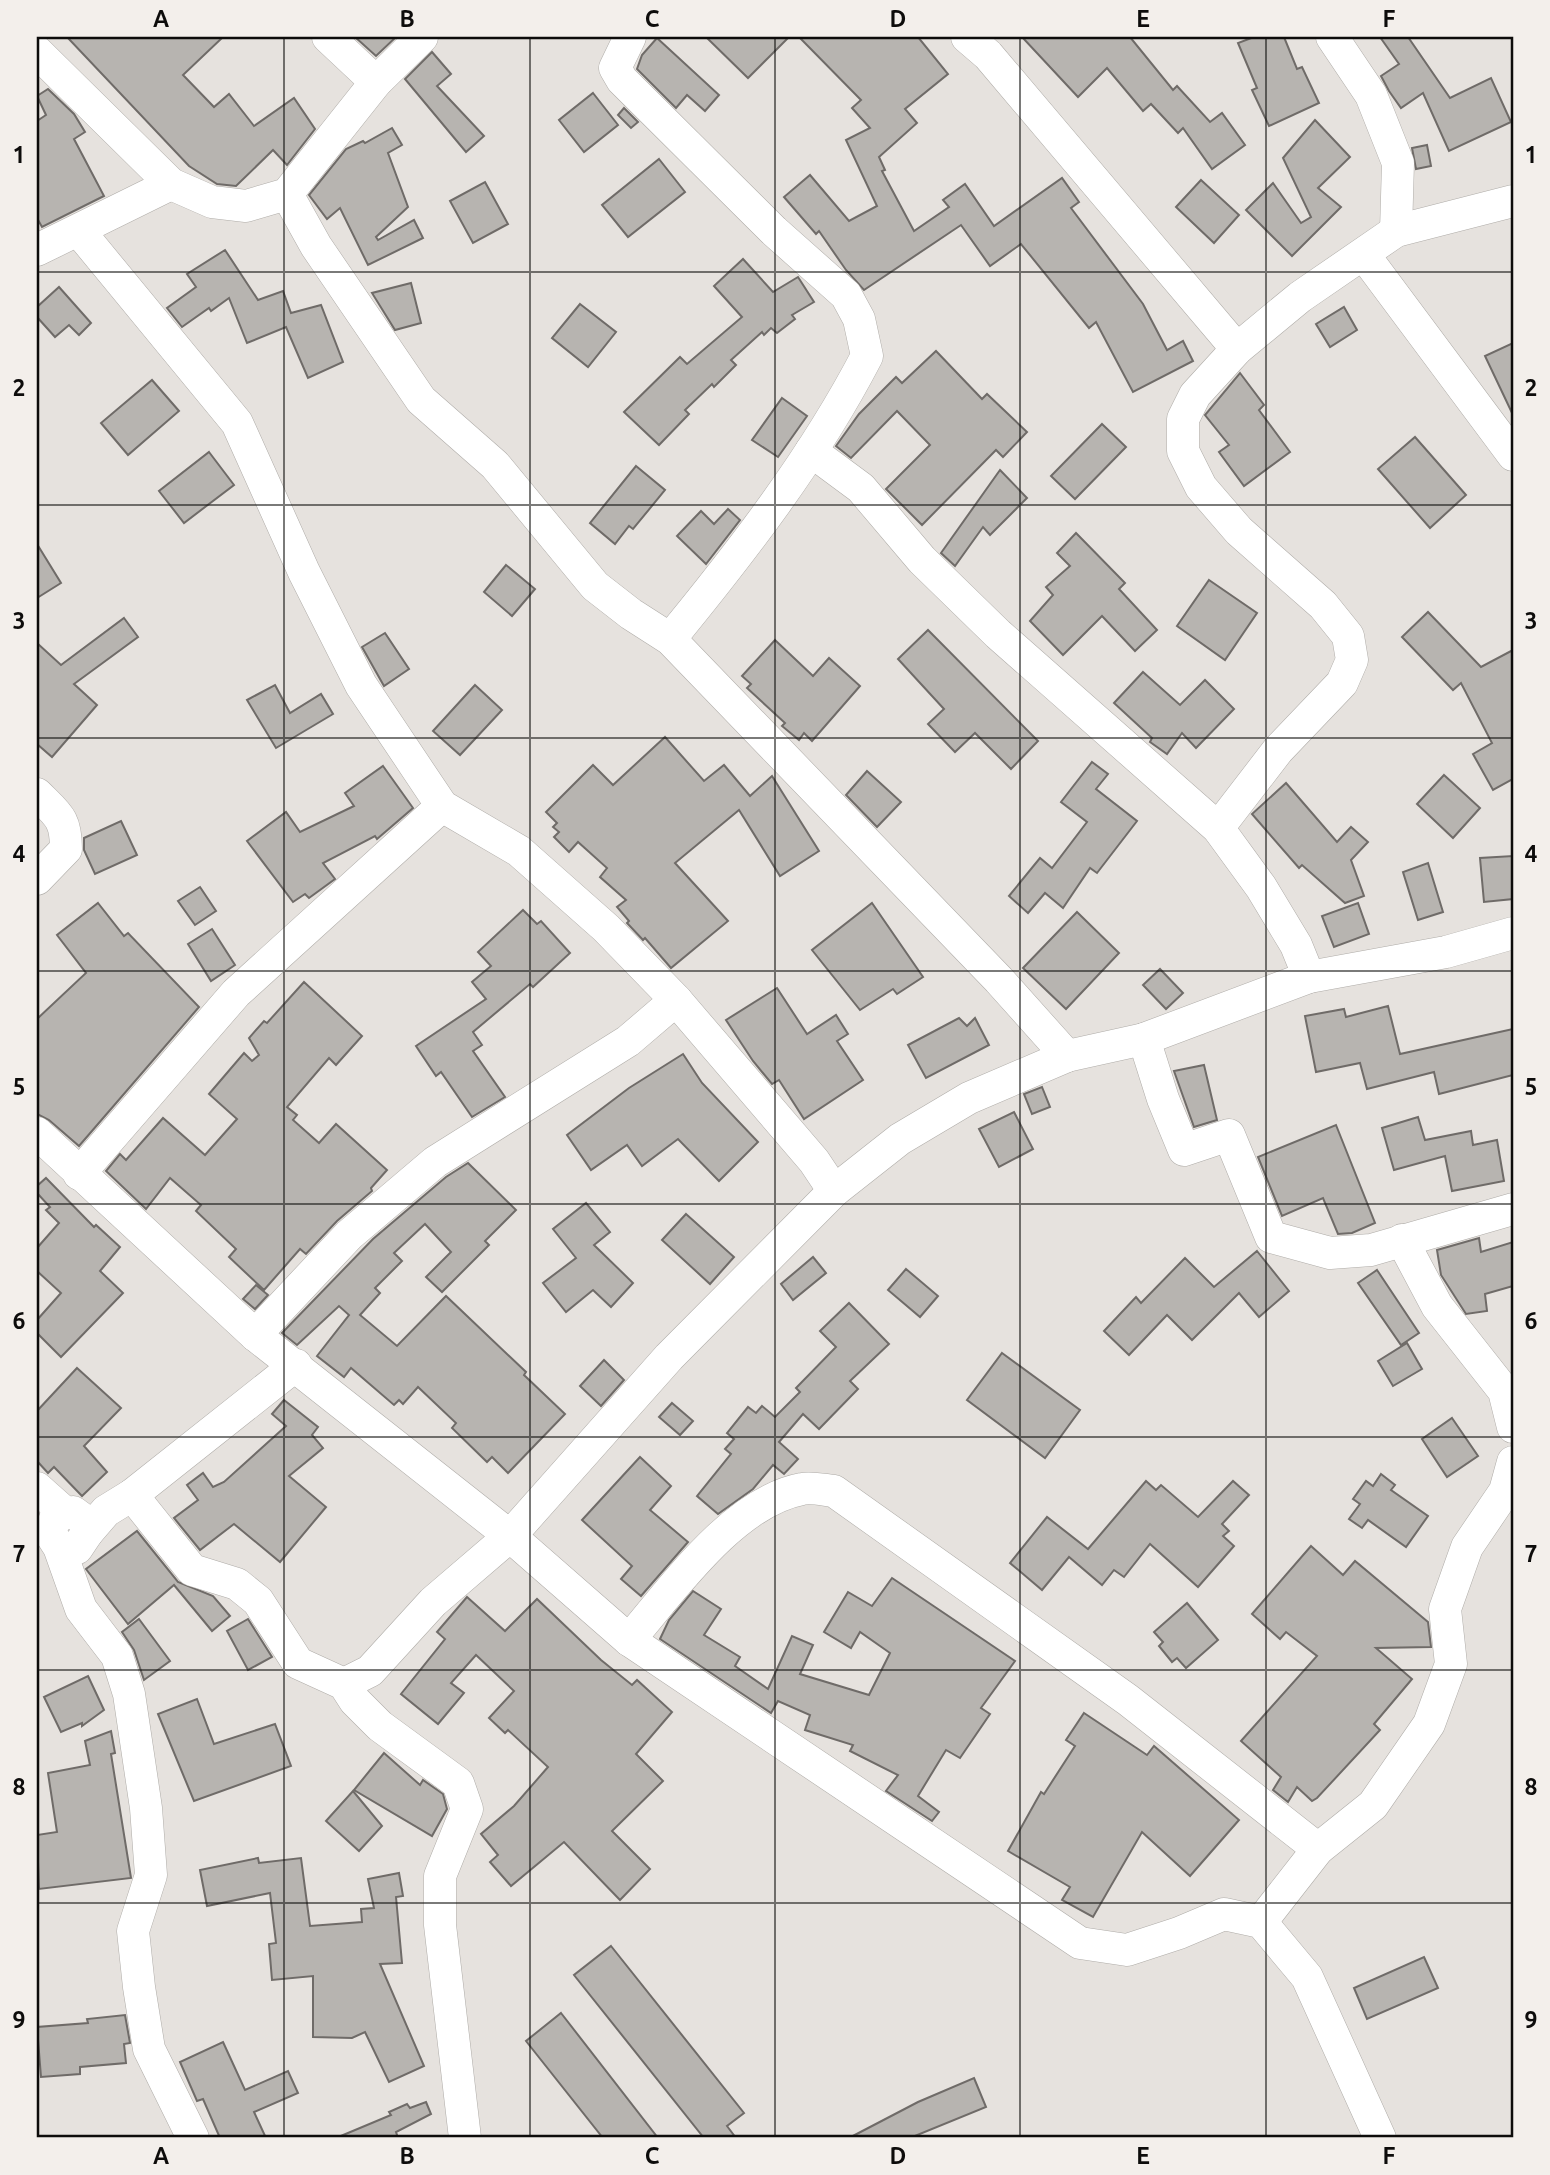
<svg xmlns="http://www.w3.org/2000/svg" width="1550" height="2175" font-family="Ubuntu,sans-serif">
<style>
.building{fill:#b7b4b0;stroke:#6f6b68;stroke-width:2}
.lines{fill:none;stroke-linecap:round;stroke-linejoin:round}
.minor-casing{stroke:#afaca8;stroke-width:33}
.minor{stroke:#fff;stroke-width:32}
.grid{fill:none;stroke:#0d0c0b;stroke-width:2;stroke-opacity:0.55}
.neatline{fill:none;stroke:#0d0c0b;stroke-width:2.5}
.grid-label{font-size:23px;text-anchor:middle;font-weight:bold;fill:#0d0c0b}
</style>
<rect width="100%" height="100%" fill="#e6e2de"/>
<g class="building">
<path d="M67,37H223L183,75L214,107L229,94L254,126L294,98L315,129L287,165L273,150L236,186L217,184L189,166Z"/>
<path d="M355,37H396L376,56Z"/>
<path d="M706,37H789L748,78Z"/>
<path d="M799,37H918L948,74L905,109L917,123L879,157L885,170L882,171L914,231L949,207L943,200L965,184L994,226L1062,178L1079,202L1071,208L1143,304L1167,350L1183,341L1193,361L1133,392L1096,322L1089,328L1021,244L990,266L961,225L864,290L846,270L819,231L816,234L784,197L810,175L849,221L877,206L846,140L870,128L852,108L861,100Z"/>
<path d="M1022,37H1130L1173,90L1177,86L1210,122L1222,113L1245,145L1212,169L1183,128L1178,133L1151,104L1143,111L1107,68L1078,97Z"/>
<path d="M1254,37H1284L1297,69L1302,67L1319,103L1269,126L1252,90L1257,88L1238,43Z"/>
<path d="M1380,37H1408L1450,98L1491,78L1511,122L1449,151L1423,93L1401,108L1389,91L1381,76L1399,64Z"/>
<path d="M657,38L719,95L705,111L687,95L676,108L637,69L642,55Z"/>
<path d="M432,52L451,74L437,86L484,136L466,152L405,79Z"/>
<path d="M48,89L74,114L85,132L74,139L104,196L42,227L37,218V121L46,115L37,96Z"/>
<path d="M593,93L618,125L584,152L559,120Z"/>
<path d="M624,108L638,122L631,128L618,115Z"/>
<path d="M1315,120L1350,157L1318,188L1341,207L1292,256L1246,210L1273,183L1301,223L1311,217L1283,158Z"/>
<path d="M392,128L402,145L388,153L408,207L376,237L378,240L414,220L423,238L368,265L340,208L327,219L309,195L346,149L363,141L365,143Z"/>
<path d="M1427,145L1431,166L1416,169L1412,148Z"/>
<path d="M659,159L685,192L628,237L602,205Z"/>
<path d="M1201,180L1239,215L1214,243L1176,207Z"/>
<path d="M485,182L508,224L473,243L450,201Z"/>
<path d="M225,250L258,300L283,291L291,313L321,305L343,362L308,378L286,327L247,343L229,298L211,311L209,308L182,327L167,308L196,287L187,274Z"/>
<path d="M743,259L773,292L798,277L814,302L792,315L795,319L777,333L771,328L764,335L762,332L731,360L736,365L714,387L712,384L685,410L689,414L659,445L624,412L680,357L687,364L742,317L714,286Z"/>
<path d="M411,283L421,323L395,330L372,293Z"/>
<path d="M59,287L91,323L79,335L69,325L55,337L37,317V307Z"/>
<path d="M580,304L616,332L588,367L552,338Z"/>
<path d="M1344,307L1357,330L1330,347L1316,324Z"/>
<path d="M1513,343V415L1485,356Z"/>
<path d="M936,351L982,399L987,394L1027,432L1003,457L996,450L922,525L886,489L930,445L897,411L851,458L836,446L859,414L896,377L902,383Z"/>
<path d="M1240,373L1264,405L1259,410L1290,452L1244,486L1219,452L1229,445L1205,415Z"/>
<path d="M152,380L179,411L128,455L101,423Z"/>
<path d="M782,398L807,416L778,457L752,440Z"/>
<path d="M1102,424L1126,447L1075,499L1051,476Z"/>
<path d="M1415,437L1466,495L1430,528L1378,469Z"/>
<path d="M209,452L234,485L184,523L159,491Z"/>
<path d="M636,466L665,490L633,529L629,526L615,544L590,523Z"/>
<path d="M1000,470L1027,498L990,535L983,527L955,566L941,553Z"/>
<path d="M728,509L740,520L706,564L677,536L701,511L714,524Z"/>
<path d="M1076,533L1125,583L1119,589L1157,630L1135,651L1102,616L1063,655L1030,621L1053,595L1046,587L1070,566L1057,553Z"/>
<path d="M37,544L61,583L37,598Z"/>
<path d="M506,565L535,589L512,616L484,592Z"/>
<path d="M1209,580L1257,613L1225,660L1177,626Z"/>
<path d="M1428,612L1481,667L1513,650V779L1493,790L1473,754L1492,743L1461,683L1453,690L1402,637Z"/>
<path d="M124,618L138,637L74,684L97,705L52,757L37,744V643L61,665Z"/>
<path d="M928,630L1038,741L1011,769L975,733L955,752L928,724L944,709L898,659Z"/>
<path d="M385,633L409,669L384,686L362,647Z"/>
<path d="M775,640L813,676L829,658L860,686L812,741L804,733L799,740L782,726L785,723L747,688L751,684L742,676Z"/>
<path d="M1143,672L1180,705L1205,680L1234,709L1196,748L1182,733L1167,754L1150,742L1152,738L1114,703Z"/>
<path d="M275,685L290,713L321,694L333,714L276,748L247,700Z"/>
<path d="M475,685L502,710L460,755L433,731Z"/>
<path d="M665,737L704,781L724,765L750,796L772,776L819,851L780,876L739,810L675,863L728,921L671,968L645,938L643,940L627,923L629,921L617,907L626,900L600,877L607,868L578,842L569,852L554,837L559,832L553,827L557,823L546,812L593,765L613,785Z"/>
<path d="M1092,762L1108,774L1096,789L1137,821L1097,873L1090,868L1063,908L1045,893L1028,913L1009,896L1040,858L1052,868L1087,822L1061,802Z"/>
<path d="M383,766L413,808L377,839L375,836L323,863L335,879L309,898L305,894L293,902L247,841L286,812L300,832L354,806L345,793Z"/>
<path d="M867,771L901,802L877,827L846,795Z"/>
<path d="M1444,775L1480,808L1453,838L1417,804Z"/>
<path d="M1286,783L1337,842L1351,827L1368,842L1351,860L1364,896L1345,903L1302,865L1299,868L1252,814Z"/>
<path d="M121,821L137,855L95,874L84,850V838Z"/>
<path d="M1513,856V899L1484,902L1480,858Z"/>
<path d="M1428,863L1443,912L1418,920L1403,872Z"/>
<path d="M200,887L216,911L195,925L178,901Z"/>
<path d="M98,903L124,936L128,933L199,1007L79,1146L49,1120L37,1114V1019L86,973L57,935Z"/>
<path d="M872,903L923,977L897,994L893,989L860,1010L812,950Z"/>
<path d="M1358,903L1369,934L1334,947L1322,916Z"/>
<path d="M523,910L537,924L541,921L570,953L533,987L530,984L473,1032L482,1045L473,1051L505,1097L472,1117L441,1072L436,1076L416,1046L486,999L472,982L491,966L478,952Z"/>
<path d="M1077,912L1119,953L1066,1009L1023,968Z"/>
<path d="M212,929L235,965L211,981L188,944Z"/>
<path d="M1160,969L1183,993L1166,1009L1143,985Z"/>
<path d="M304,982L362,1036L336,1065L329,1058L287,1107L297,1115L293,1120L319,1143L336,1124L387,1170L371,1188L372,1191L337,1221L306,1254L300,1249L264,1290L229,1257L236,1249L196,1211L201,1205L170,1178L146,1209L106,1171L120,1154L126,1160L163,1118L205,1155L237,1119L209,1094L244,1053L252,1061L259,1055L249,1038L264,1021L267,1023Z"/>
<path d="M777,988L807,1034L836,1015L848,1034L837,1041L863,1080L804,1119L779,1080L772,1084L753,1061L726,1020Z"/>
<path d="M1388,1006L1400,1054L1513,1029V1075L1439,1094L1434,1072L1367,1089L1360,1063L1316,1072L1305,1016L1344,1009L1346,1017Z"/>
<path d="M959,1018L967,1026L975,1018L989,1045L926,1078L908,1045Z"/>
<path d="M683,1054L702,1083L758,1142L719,1181L678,1139L642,1166L627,1145L591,1170L567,1135L629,1088Z"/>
<path d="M1204,1065L1217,1120L1194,1127L1174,1071Z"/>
<path d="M1042,1087L1050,1107L1032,1114L1024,1094Z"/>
<path d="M1014,1112L1033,1149L999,1167L979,1129Z"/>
<path d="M1418,1117L1425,1140L1471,1131L1473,1145L1497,1140L1504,1181L1452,1191L1445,1156L1394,1170L1382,1128Z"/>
<path d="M1336,1125L1375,1223L1352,1233L1338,1234L1323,1198L1282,1216L1258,1157Z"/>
<path d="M468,1163L516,1210L485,1241L489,1245L442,1292L426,1277L451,1252L425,1224L394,1253L402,1261L375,1288L380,1293L360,1315L397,1346L446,1296L526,1372L524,1375L565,1414L508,1473L492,1457L487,1462L452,1428L456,1423L418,1387L403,1404L399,1400L394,1405L351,1368L344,1377L317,1356L349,1315L339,1306L297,1345L282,1333L373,1239L446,1177Z"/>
<path d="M46,1178L94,1227L96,1225L120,1247L100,1271L123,1293L61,1357L37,1333V1320L61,1293L37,1271V1248L59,1223L46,1210L50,1207L37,1193V1186Z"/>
<path d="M586,1203L610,1232L594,1245L633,1283L611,1307L593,1290L566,1312L543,1283L576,1258L553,1229Z"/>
<path d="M686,1214L734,1257L710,1284L662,1240Z"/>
<path d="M1479,1238L1481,1252L1513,1242V1286L1485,1294L1487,1311L1466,1314L1441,1275L1437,1250Z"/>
<path d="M1257,1251L1289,1291L1259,1317L1239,1293L1192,1340L1167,1315L1129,1355L1104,1331L1136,1297L1141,1303L1185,1258L1214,1287Z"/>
<path d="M813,1257L826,1273L793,1300L781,1284Z"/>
<path d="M906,1269L938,1296L920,1317L888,1290Z"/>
<path d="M1377,1270L1419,1333L1401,1345L1358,1283Z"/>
<path d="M256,1285L268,1295L255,1309L243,1299Z"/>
<path d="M849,1303L889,1344L850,1381L858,1389L819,1429L803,1414L779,1442L798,1459L784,1474L773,1465L753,1489L718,1514L697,1496L731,1454L725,1449L734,1439L727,1433L748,1407L756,1413L762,1406L775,1417L800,1392L796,1388L836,1347L820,1331Z"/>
<path d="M1407,1343L1422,1369L1393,1386L1378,1361Z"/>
<path d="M1002,1353L1080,1410L1045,1458L967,1400Z"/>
<path d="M604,1360L624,1380L601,1406L580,1386Z"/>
<path d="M77,1368L121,1408L84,1446L107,1472L82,1496L54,1467L48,1473L37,1461V1411Z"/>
<path d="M284,1400L318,1427L312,1435L323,1448L289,1476L326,1507L280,1562L234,1524L200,1550L174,1518L198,1500L187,1485L203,1473L213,1487L224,1482L286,1426L272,1414Z"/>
<path d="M672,1403L693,1421L680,1435L659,1417Z"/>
<path d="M1452,1418L1478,1456L1447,1477L1422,1439Z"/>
<path d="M640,1457L671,1486L650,1510L688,1542L641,1596L621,1579L632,1566L582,1520Z"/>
<path d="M1381,1474L1395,1485L1391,1490L1428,1516L1406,1547L1368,1520L1362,1528L1349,1519L1360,1504L1353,1499L1366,1481L1373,1486Z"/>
<path d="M1146,1481L1156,1490L1161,1485L1198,1517L1233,1481L1249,1495L1222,1524L1229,1531L1223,1536L1234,1546L1198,1587L1150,1544L1124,1577L1114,1570L1102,1585L1069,1557L1042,1590L1010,1563L1047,1517L1088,1549Z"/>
<path d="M137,1531L178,1582L213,1596L230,1616L212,1631L174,1585L128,1624L86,1569Z"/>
<path d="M1311,1546L1343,1575L1355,1561L1428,1622L1431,1647L1376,1648L1412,1679L1374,1724L1380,1730L1317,1798L1312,1801L1297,1787L1288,1802L1273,1790L1281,1777L1241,1741L1317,1656L1286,1632L1280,1639L1252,1614Z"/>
<path d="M892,1578L1015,1661L981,1708L990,1714L960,1758L946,1750L918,1796L939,1812L932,1821L886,1791L898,1775L850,1751L853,1745L805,1730L810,1715L778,1701L771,1713L660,1639L669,1620L693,1591L721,1609L704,1635L740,1657L735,1666L768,1689L792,1636L813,1645L800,1674L869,1695L890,1653L860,1632L851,1648L824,1632L848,1592L872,1606Z"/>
<path d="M467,1597L505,1631L537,1599L601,1660L632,1685L637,1680L672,1712L636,1754L663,1781L612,1831L650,1869L620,1900L564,1842L511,1886L490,1862L498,1855L481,1834L514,1806L548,1767L508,1730L505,1733L489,1718L514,1691L476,1655L451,1683L464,1693L438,1724L401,1694L445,1639L437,1632Z"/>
<path d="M1187,1603L1218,1640L1186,1668L1177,1658L1172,1662L1159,1646L1163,1642L1154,1632Z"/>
<path d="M139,1619L170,1661L144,1680L134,1650L122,1632Z"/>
<path d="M248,1619L272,1657L248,1670L227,1631Z"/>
<path d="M88,1676L104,1710L82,1726V1723L61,1732L44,1697Z"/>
<path d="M197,1699L214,1744L275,1724L291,1766L194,1801L158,1714Z"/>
<path d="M1084,1713L1147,1755L1154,1746L1239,1820L1190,1876L1142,1832L1093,1917L1062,1900L1070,1887L1008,1851L1041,1792L1044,1794L1075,1746L1066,1740Z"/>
<path d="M111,1731L115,1753L111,1754L131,1878L39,1889L37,1835L57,1832L48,1773L90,1765L85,1741Z"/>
<path d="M384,1753L420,1785L423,1780L443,1794L447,1809L432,1836L354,1790Z"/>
<path d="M353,1791L382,1826L359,1851L326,1821Z"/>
<path d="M258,1858L259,1863L301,1858L310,1926L362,1922L361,1909L374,1908L368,1879L399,1873L403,1896L396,1897L402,1963L380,1964L424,2066L389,2082L365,2032L352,2038L313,2037V1976L272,1980L269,1944L276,1943L270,1893L207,1906L200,1870Z"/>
<path d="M611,1946L744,2113L727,2126L736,2138H704L574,1975Z"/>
<path d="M1424,1957L1438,1988L1367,2019L1354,1988Z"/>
<path d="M561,2013L658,2138H603L526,2041Z"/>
<path d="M125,2015L130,2043L124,2044L126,2063L80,2067V2074L41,2077L37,2027L88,2023L87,2019Z"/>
<path d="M223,2042L245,2090L288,2071L298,2093L254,2112L266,2138H220L203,2099L197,2101L180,2062Z"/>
<path d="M974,2078L986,2107L910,2138H849L918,2102Z"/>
<path d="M426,2102L431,2114L396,2132L398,2138H336L391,2115L389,2112L407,2104L410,2108Z"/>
</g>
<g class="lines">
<g class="minor-casing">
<g id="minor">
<path d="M328,37L376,82"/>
<path d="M630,37L615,68L622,80L774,231L846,295L859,319L867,356C814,458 743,550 670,639"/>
<path d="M967,37L988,55L1237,349"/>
<path d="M1332,37L1371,95L1398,163L1396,231"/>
<path d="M37,52L171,184L212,202L246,206L287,194L376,82L422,37"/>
<path d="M287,194L316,246L421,400L495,465L595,586L631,614L670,639L999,980L1067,1056"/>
<path d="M79,231L237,423L304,572L361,685L442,806L519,851L606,928L676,1000L814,1161L834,1191"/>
<path d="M37,250L171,184"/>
<path d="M1364,255L1513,455"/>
<path d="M811,451L861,488L922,560L998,634L1218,828L1261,887L1296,945L1309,977"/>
<path d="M37,794C58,815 66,818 66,849L37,879"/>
<path d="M1218,828L1278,750L1342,683L1352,660L1348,636L1323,605L1239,531L1201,487L1183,451V419L1195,395L1237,349L1300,297L1396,231L1513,201"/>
<path d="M1144,1039L1163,1099L1184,1150L1229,1135L1271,1237L1330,1253L1371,1250L1513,1209"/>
<path d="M37,1133L255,1335L510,1536L629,1640L1080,1943L1127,1950L1179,1933L1224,1914L1261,1922L1307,1977L1380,2138"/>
<path d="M79,1174L236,993L442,806"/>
<path d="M1402,1240L1437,1306L1504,1391L1513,1427"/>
<path d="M255,1335L349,1235L435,1162L628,1041L676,1000"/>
<path d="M37,1488L64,1512"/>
<path d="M132,1495L192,1570L237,1584L258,1601L298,1663L344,1684L355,1701L380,1726L458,1783L467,1809L440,1876V1925L465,2138"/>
<path d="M87,1533L106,1511L132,1495L296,1365"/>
<path d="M59,1547L77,1548L87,1533L84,1520L73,1512L56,1516L50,1533L59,1547L81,1609L117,1656L129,1694L146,1808L151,1875L133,1931L139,1987L149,2049L193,2138"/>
<path d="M629,1640C672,1590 733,1502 802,1489C811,1487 824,1490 834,1491L1128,1700L1318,1849"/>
<path d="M344,1684L370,1671L433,1602L510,1536L669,1357L834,1191L900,1139L969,1098L1067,1056L1144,1039L1309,977L1446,952L1513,933"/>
<path d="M1261,1922L1318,1849L1373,1805L1429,1724L1451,1664L1445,1609L1467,1547L1505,1491L1513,1462"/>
</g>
</g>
<use href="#minor" class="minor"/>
</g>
<path class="grid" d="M284,37V2138M530,37V2138M775,37V2138M1020,37V2138M1266,37V2138M37,272H1513M37,505H1513M37,738H1513M37,971H1513M37,1204H1513M37,1437H1513M37,1670H1513M37,1903H1513"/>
<rect width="1550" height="2175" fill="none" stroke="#f3efeb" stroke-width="77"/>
<rect x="38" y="38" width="1474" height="2098" class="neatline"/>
<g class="grid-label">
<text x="161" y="27">A</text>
<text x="407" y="27">B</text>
<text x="652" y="27">C</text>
<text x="898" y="27">D</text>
<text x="1143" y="27">E</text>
<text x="1389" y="27">F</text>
<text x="19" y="163">1</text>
<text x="1531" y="163">1</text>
<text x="19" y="396">2</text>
<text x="1531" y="396">2</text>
<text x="19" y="629">3</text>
<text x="1531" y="629">3</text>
<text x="19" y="862">4</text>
<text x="1531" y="862">4</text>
<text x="19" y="1095">5</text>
<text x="1531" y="1095">5</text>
<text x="19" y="1329">6</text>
<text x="1531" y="1329">6</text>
<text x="19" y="1562">7</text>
<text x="1531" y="1562">7</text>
<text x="19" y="1795">8</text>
<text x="1531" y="1795">8</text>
<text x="19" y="2028">9</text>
<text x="1531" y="2028">9</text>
<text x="161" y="2164">A</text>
<text x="407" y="2164">B</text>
<text x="652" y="2164">C</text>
<text x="898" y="2164">D</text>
<text x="1143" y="2164">E</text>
<text x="1389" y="2164">F</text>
</g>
</svg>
